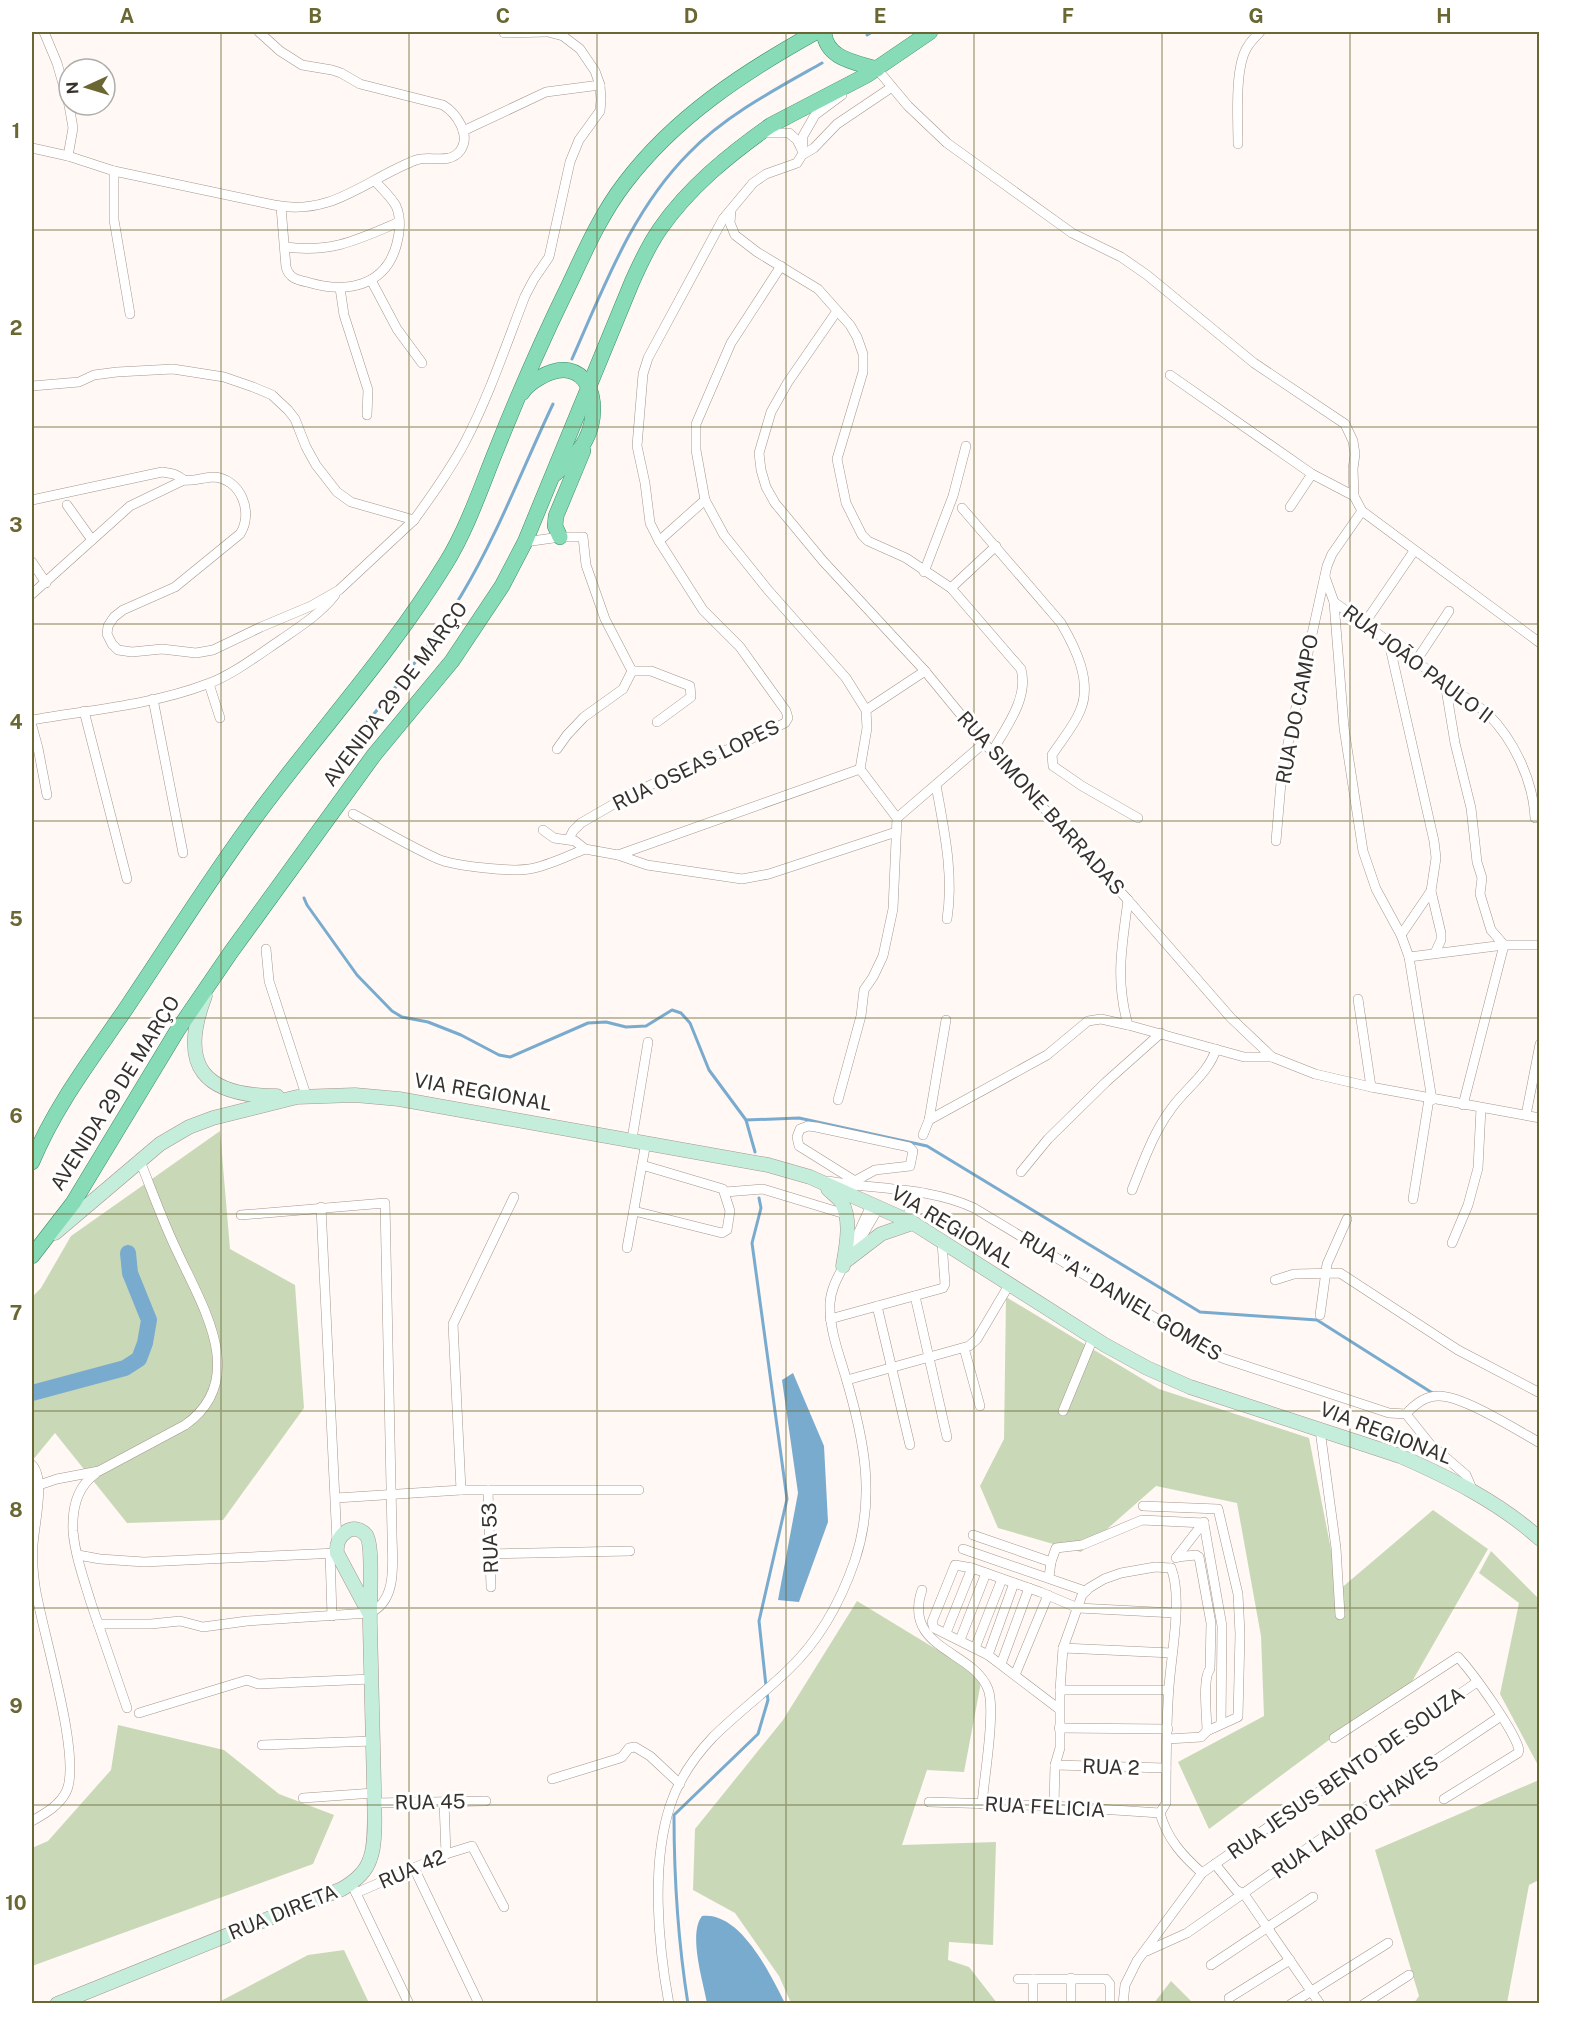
<svg xmlns="http://www.w3.org/2000/svg" width="1571" height="2035" font-family="'Public Sans',sans-serif">
<style>
.green{fill:#c9d9b7}
.water{fill:#79abcf}
.lines{fill:none;stroke-linecap:round;stroke-linejoin:round}
.stream{stroke:#79abcf;stroke-width:3}
.river{stroke:#79abcf;stroke-width:16}
.street-casing{stroke:#a6968d;stroke-width:10}
.secondary-casing{stroke:#a6968d;stroke-width:15}
.primary-casing{stroke:#389068;stroke-width:16}
.street{stroke:#fff;stroke-width:9}
.secondary{stroke:#c4eddb;stroke-width:14}
.primary{stroke:#88dbb7;stroke-width:15}
.grid{fill:none;stroke:#6a6733;stroke-width:1.5;stroke-opacity:0.55}
.labels{text-anchor:middle;stroke-width:6;stroke-linejoin:round;paint-order:stroke}
.street-label{font-size:20px;fill:#37312d;stroke:#fff}
.neatline{fill:none;stroke:#6a6733;stroke-width:2}
.grid-label{font-size:20px;text-anchor:middle;font-weight:bold;fill:#6a6733}
</style>
<rect width="100%" height="100%" fill="#fff8f4"/>
<g class="green">
<path d="M220,1131L230,1249L295,1285L304,1408L223,1520L127,1523L55,1433L32,1461V1297L41,1288L71,1236Z"/>
<path d="M1006,1297L1159,1389L1309,1438L1339,1590L1433,1510L1488,1549L1410,1685L1333,1737L1209,1829L1178,1762L1264,1716L1261,1636L1237,1503L1156,1486L1081,1552L998,1528L980,1486L1004,1439Z"/>
<path d="M1491,1551L1539,1599V1767L1500,1694L1519,1603L1479,1573Z"/>
<path d="M857,1601L982,1677L964,1772L927,1770L902,1845L996,1842L993,1945L949,1942L948,1960L969,1967L997,2003H791L779,1976L735,1913L693,1890L695,1829L783,1720Z"/>
<path d="M118,1725L224,1750L279,1794L334,1815L313,1864L32,1966V1848L48,1841L111,1770Z"/>
<path d="M1539,1780V1880L1529,1885L1507,2003H1414L1419,1996L1375,1850Z"/>
<path d="M344,1950L369,2003H217L308,1955Z"/>
<path d="M1171,1981L1193,2003H1154Z"/>
</g>
<g class="water">
<path d="M793,1373L824,1446L828,1522L799,1602L778,1600L798,1493L782,1380Z"/>
<path d="M702,1916C741,1911 771,1976 785,2003H707C703,1981 688,1934 702,1916Z"/>
</g>
<g class="lines">
<g class="stream">
<path d="M867,35L872,32"/>
<path d="M572,359C604,287 632,210 689,153C726,115 776,89 822,63"/>
<path d="M356,736C393,690 432,645 462,594C498,534 523,467 553,404"/>
<path d="M304,898L307,905L357,975L392,1011L402,1017L428,1022L461,1035L499,1055L510,1057L588,1023L606,1022L626,1027L646,1026L672,1010L681,1013L690,1023L709,1070L746,1120L755,1152"/>
<path d="M746,1120L799,1118L927,1146L1200,1312L1317,1320L1434,1394"/>
<path d="M759,1198L761,1208L752,1243L787,1499L759,1621L766,1686"/>
<path d="M688,2004C678,1941 674,1879 674,1815L758,1734L768,1700L767,1693"/>
</g>
<path class="river" d="M32,1393L125,1368L139,1359L145,1343L149,1320L130,1273L128,1253"/>
<g class="street-casing">
<g id="street">
<path d="M44,32L57,63L69,105"/>
<path d="M504,33L546,32"/>
<path d="M877,69L908,106L947,143L1072,233L1121,257L1147,275L1254,363L1345,424L1353,441L1355,454L1353,469L1354,496"/>
<path d="M463,131L546,92L600,85"/>
<path d="M762,133H789L797,140L802,150"/>
<path d="M1238,144C1238,120 1234,66 1248,46C1251,41 1256,36 1260,32"/>
<path d="M32,148L68,156L114,171L274,205C332,217 366,179 416,160C430,155 449,165 460,151C472,135 456,113 443,105L360,84L341,73L332,70L302,65L280,51L259,32"/>
<path d="M802,155L814,148L837,124L892,87"/>
<path d="M68,156L73,128L69,105"/>
<path d="M114,171V220L130,314"/>
<path d="M281,207L286,267C289,278 297,280 307,282C346,294 386,287 397,243C400,232 401,217 396,206C391,197 382,189 375,181"/>
<path d="M731,210L730,223L735,235L757,252L818,289L850,325L857,337L863,354V372L837,459L846,503L862,535L868,541L906,558L951,588L1021,669C1029,698 1006,727 992,752"/>
<path d="M285,247C332,253 357,240 399,222"/>
<path d="M371,280L397,329L422,363"/>
<path d="M340,288L344,315L368,390L367,415"/>
<path d="M837,311L788,382L771,412L759,453L761,470L766,487L775,503L823,561L925,671L984,743L1128,900L1231,1018L1272,1057L1315,1074L1371,1087L1540,1118"/>
<path d="M1170,375L1312,474L1354,496L1362,511L1540,643"/>
<path d="M32,386L79,382L94,375L117,372L173,369L224,377L253,387L272,395L288,410L295,419L306,447L316,465L337,492L351,502L414,520C432,495 450,470 465,442C489,396 506,345 525,296L534,279L549,257L570,162L579,140L600,111L601,100L600,85L595,71L580,49L563,36L548,32"/>
<path d="M32,500L162,472C167,473 172,473 176,475C179,476 182,479 184,480C194,482 204,477 213,477C241,478 254,513 240,534L175,587L123,610L114,617L108,626L107,634L112,644L118,650L132,652L162,649L196,653L213,650L261,627L311,606L339,590L414,520"/>
<path d="M67,505L92,540"/>
<path d="M1290,507L1312,474"/>
<path d="M962,508L1061,623C1075,647 1093,682 1080,711C1074,726 1061,741 1052,755L1053,766L1082,786L1138,818"/>
<path d="M659,541L705,500"/>
<path d="M525,542L560,537H583L586,565L605,619L632,671"/>
<path d="M32,562L46,583"/>
<path d="M924,572L953,496L966,446"/>
<path d="M1325,577L1334,602L1487,713C1514,740 1533,780 1535,818"/>
<path d="M951,588L996,546"/>
<path d="M32,594L130,506L184,480"/>
<path d="M1334,602L1344,728L1363,851L1376,889L1401,935L1409,957L1432,1100"/>
<path d="M1364,624L1414,551"/>
<path d="M1389,643L1434,841L1436,858L1431,891L1441,933V940L1435,953"/>
<path d="M1416,661L1449,611"/>
<path d="M632,671H651L690,686L691,697L657,722"/>
<path d="M1445,683L1455,743L1471,808L1477,862L1482,878L1480,894L1491,930L1504,945"/>
<path d="M209,684L220,718"/>
<path d="M153,699L183,853"/>
<path d="M866,710L925,671"/>
<path d="M84,711L127,879"/>
<path d="M32,720C89,710 152,705 207,684C231,676 261,653 282,639C301,626 321,613 335,595"/>
<path d="M32,726L38,748L47,795"/>
<path d="M557,749L567,735L584,717L623,689L632,671"/>
<path d="M936,785C944,830 954,874 947,919"/>
<path d="M353,814C381,829 409,846 438,859C454,866 511,872 529,869C548,866 567,856 585,849"/>
<path d="M897,818L984,743"/>
<path d="M543,830L554,838L575,841L585,849L618,855L647,865L742,879L769,874L896,832"/>
<path d="M569,839L573,831L581,823L631,794L785,723L788,718L786,711L740,647L703,610L659,541L650,523L645,483L637,446L643,374L648,358L723,219L753,183L766,174L797,163L802,155L803,136L815,115L842,95"/>
<path d="M1276,841L1282,771L1327,566L1332,554L1362,511"/>
<path d="M618,855L860,769L867,728L866,710L846,678L768,590L724,535L705,500L696,450V424L731,343L781,266"/>
<path d="M1128,900C1122,946 1115,979 1128,1025L1244,1057H1272"/>
<path d="M1401,935L1431,891"/>
<path d="M266,949L269,981L306,1095"/>
<path d="M1409,957L1504,945H1540"/>
<path d="M1358,999L1371,1087"/>
<path d="M838,1100L861,1016L864,990L873,977L883,956L893,909L897,818L860,769"/>
<path d="M1463,1105L1504,945"/>
<path d="M1526,1115L1540,1044"/>
<path d="M929,1120L1047,1055L1088,1021L1101,1019L1128,1025"/>
<path d="M923,1135L929,1120L946,1020"/>
<path d="M632,1139L648,1042"/>
<path d="M1021,1172L1048,1139L1106,1082L1161,1033"/>
<path d="M828,1181C877,1190 929,1187 974,1208L1222,1358L1389,1413L1406,1414L1430,1444L1466,1475L1473,1491"/>
<path d="M855,1181L875,1170L910,1166L913,1151L909,1147L816,1127L808,1126L800,1129L797,1137L799,1146L855,1181V1186"/>
<path d="M1132,1190C1143,1163 1153,1133 1171,1109C1185,1089 1209,1073 1216,1049"/>
<path d="M725,1192L763,1189L845,1214"/>
<path d="M1413,1199L1429,1099"/>
<path d="M321,1207L337,1542"/>
<path d="M634,1211L722,1233L727,1230L730,1211L723,1189L642,1165"/>
<path d="M909,1222V1202L913,1192"/>
<path d="M861,1238L879,1207"/>
<path d="M1452,1243L1468,1205L1478,1168L1481,1108"/>
<path d="M627,1248L646,1142"/>
<path d="M1275,1280L1294,1274L1340,1273L1458,1350L1540,1393"/>
<path d="M915,1296L947,1437"/>
<path d="M877,1306L910,1445"/>
<path d="M1320,1315L1327,1264L1347,1219"/>
<path d="M830,1319L943,1288L945,1284L942,1242"/>
<path d="M964,1348L980,1406"/>
<path d="M847,1380L969,1346L977,1339L1009,1285"/>
<path d="M1063,1411L1093,1338"/>
<path d="M1406,1414C1414,1405 1425,1396 1438,1396C1462,1395 1517,1430 1540,1443"/>
<path d="M1320,1430L1336,1548L1340,1615"/>
<path d="M32,1465C46,1479 34,1525 33,1545C32,1558 33,1572 35,1586C41,1628 83,1759 66,1792C59,1806 44,1814 32,1821"/>
<path d="M95,1474C77,1487 72,1509 73,1531C75,1555 84,1580 91,1603C103,1638 115,1673 127,1708"/>
<path d="M461,1490L453,1324L514,1197"/>
<path d="M488,1490L491,1587"/>
<path d="M32,1492L39,1485L57,1479L99,1471L185,1425C250,1379 202,1306 177,1251C163,1222 152,1191 140,1161"/>
<path d="M336,1498L461,1490H639"/>
<path d="M1143,1506L1218,1509L1238,1594L1240,1634L1238,1717L1207,1731L1201,1737L1168,1739"/>
<path d="M1204,1524L1222,1626L1221,1724"/>
<path d="M973,1535L1051,1562"/>
<path d="M963,1549L1085,1591"/>
<path d="M330,1553L332,1616"/>
<path d="M490,1554L630,1551"/>
<path d="M78,1555L100,1559L144,1562L337,1553"/>
<path d="M1177,1557L1196,1555L1199,1557L1211,1623L1210,1669C1202,1678 1207,1717 1207,1731"/>
<path d="M1176,1558L1204,1522"/>
<path d="M1171,1568C1183,1596 1171,1656 1169,1687C1166,1725 1166,1764 1166,1803L1160,1813C1167,1839 1183,1856 1202,1873"/>
<path d="M1049,1577L1051,1562L1056,1548L1082,1545L1142,1520L1204,1523"/>
<path d="M922,1590C902,1649 973,1650 988,1689C996,1709 984,1779 982,1804"/>
<path d="M98,1624H151L180,1621L203,1627L247,1621L369,1613C399,1601 392,1559 392,1533L385,1203L241,1215"/>
<path d="M946,1633L972,1568"/>
<path d="M960,1640L986,1573"/>
<path d="M975,1648L1002,1579"/>
<path d="M1063,1648L1172,1653"/>
<path d="M988,1655L1014,1583"/>
<path d="M1001,1664L1029,1588"/>
<path d="M1015,1675L1048,1595"/>
<path d="M1060,1690H1168"/>
<path d="M1059,1709L988,1655L934,1628L932,1622L955,1565L972,1568L1040,1592L1078,1608L1175,1613"/>
<path d="M139,1713L247,1680L258,1684L371,1679"/>
<path d="M1059,1728L1168,1729"/>
<path d="M1334,1738L1458,1657C1472,1672 1515,1731 1519,1750L1518,1753L1444,1799"/>
<path d="M262,1745L373,1741"/>
<path d="M1055,1765L1166,1768"/>
<path d="M552,1779L617,1759L622,1757L629,1748L635,1747L650,1756L680,1784"/>
<path d="M303,1798L374,1793"/>
<path d="M444,1802L446,1854"/>
<path d="M929,1802L1054,1806L1160,1813"/>
<path d="M374,1803L486,1801"/>
<path d="M1054,1806L1055,1765L1060,1748V1690L1063,1648L1082,1595L1089,1588L1104,1579L1121,1573L1155,1567L1171,1568"/>
<path d="M1215,1864L1236,1890L1244,1894"/>
<path d="M414,1868L479,2004"/>
<path d="M354,1889L409,2004"/>
<path d="M356,1893L446,1854L472,1846L504,1907"/>
<path d="M1244,1894L1320,2004"/>
<path d="M1147,1951L1187,1933L1369,1805L1501,1716"/>
<path d="M1211,1965L1313,1897"/>
<path d="M1018,1979H1106L1110,1984V2004"/>
<path d="M1229,1998L1290,1960"/>
<path d="M669,2004C658,1944 651,1864 670,1806C678,1781 695,1756 713,1737C736,1714 763,1694 787,1671C819,1641 841,1601 855,1560C876,1497 864,1439 846,1378C839,1354 829,1329 830,1303C831,1286 841,1272 848,1257C856,1239 863,1221 872,1204"/>
<path d="M1033,2004V1979"/>
<path d="M1071,2004V1978"/>
<path d="M1123,2004L1125,1985L1137,1961L1202,1873L1477,1682"/>
<path d="M1291,2004L1388,1943"/>
<path d="M1364,2004L1409,1975"/>
</g>
</g>
<g class="secondary-casing">
<g id="secondary">
<path d="M205,996C178,1067 204,1096 277,1096"/>
<path d="M828,1189C833,1194 839,1198 842,1203C852,1221 846,1248 843,1266"/>
<path d="M55,1233L160,1144L189,1127L213,1118L297,1097L355,1095L399,1099L768,1165L810,1177L913,1223L1105,1345L1147,1368L1190,1387L1400,1456C1450,1478 1499,1502 1540,1539"/>
<path d="M847,1260L881,1234L913,1223"/>
<path d="M57,2004L342,1889C354,1882 366,1872 370,1859C377,1842 374,1805 374,1786C373,1733 371,1679 370,1626C369,1609 374,1544 366,1535C354,1521 335,1534 337,1553L369,1613"/>
</g>
</g>
<g class="primary-casing">
<g id="primary">
<path d="M824,32C826,59 855,62 877,69"/>
<path d="M522,393C526,386 532,382 539,378C587,350 604,403 586,439C579,453 566,464 555,474"/>
<path d="M560,537L555,526L556,516L583,451"/>
<path d="M32,1162C55,1106 93,1057 127,1007C170,943 211,877 257,815C319,731 391,653 446,563C468,527 481,487 497,448C519,393 542,340 568,287C585,251 601,214 625,183C675,117 744,72 816,32"/>
<path d="M32,1256L73,1203L177,1031L231,952L374,755L452,661L502,586L525,542L632,282C640,264 648,246 660,229C689,187 730,154 771,125L867,75L930,32"/>
</g>
</g>
<use href="#street" class="street"/>
<use href="#secondary" class="secondary"/>
<use href="#primary" class="primary"/>
</g>
<path class="grid" d="M221,32V2004M409,32V2004M597,32V2004M786,32V2004M974,32V2004M1162,32V2004M1350,32V2004M32,230H1540M32,427H1540M32,624H1540M32,821H1540M32,1018H1540M32,1214H1540M32,1411H1540M32,1608H1540M32,1805H1540"/>
<g class="labels">
<g class="street-label">
<text transform="translate(1418 664) rotate(37)" y="7">RUA JOÃO PAULO II</text>
<text transform="translate(395 694) rotate(-53)" y="7">AVENIDA 29 DE MARÇO</text>
<text transform="translate(1297 709) rotate(-79)" y="7">RUA DO CAMPO</text>
<text transform="translate(696 765) rotate(-26)" y="7">RUA OSEAS LOPES</text>
<text transform="translate(1041 803) rotate(48)" y="7">RUA SIMONE BARRADAS</text>
<text transform="translate(483 1092) rotate(10)" y="7">VIA REGIONAL</text>
<text transform="translate(115 1093) rotate(-58)" y="7">AVENIDA 29 DE MARÇO</text>
<text transform="translate(953 1227) rotate(31)" y="7">VIA REGIONAL</text>
<text transform="translate(1121 1296) rotate(31)" y="7">RUA "A" DANIEL GOMES</text>
<text transform="translate(1386 1433) rotate(21)" y="7">VIA REGIONAL</text>
<text transform="translate(490 1538) rotate(-92)" y="7">RUA 53</text>
<text transform="translate(1111 1767) rotate(2)" y="7">RUA 2</text>
<text transform="translate(1346 1773) rotate(-35)" y="7">RUA JESUS BENTO DE SOUZA</text>
<text transform="translate(430 1802) rotate(-1)" y="7">RUA 45</text>
<text transform="translate(1045 1807) rotate(3)" y="7">RUA FELICIA</text>
<text transform="translate(1355 1817) rotate(-35)" y="7">RUA LAURO CHAVES</text>
<text transform="translate(412 1869) rotate(-23)" y="7">RUA 42</text>
<text transform="translate(283 1912) rotate(-22)" y="7">RUA DIRETA</text>
</g>
</g>
<rect width="1571" height="2035" fill="none" stroke="#ffffff" stroke-width="66"/>
<g transform="translate(87 87) rotate(266)"><circle r="28" fill="#ffffff" stroke="#afadab" stroke-width="1.5"/>
<path d="M0-4.5L10 22L0 15L-10 22Z" fill="#6a6733"/>
<text y="-9" font-size="16" font-weight="bold" text-anchor="middle" fill="#37312d">N</text>
</g>
<rect x="33" y="33" width="1505" height="1969" class="neatline"/>
<g class="grid-label">
<text x="127" y="23">A</text>
<text x="315" y="23">B</text>
<text x="503" y="23">C</text>
<text x="691" y="23">D</text>
<text x="880" y="23">E</text>
<text x="1068" y="23">F</text>
<text x="1256" y="23">G</text>
<text x="1444" y="23">H</text>
<text x="16" y="138">1</text>
<text x="16" y="335">2</text>
<text x="16" y="532">3</text>
<text x="16" y="729">4</text>
<text x="16" y="926">5</text>
<text x="16" y="1123">6</text>
<text x="16" y="1320">7</text>
<text x="16" y="1517">8</text>
<text x="16" y="1713">9</text>
<text x="16" y="1910">10</text>
</g>
</svg>
